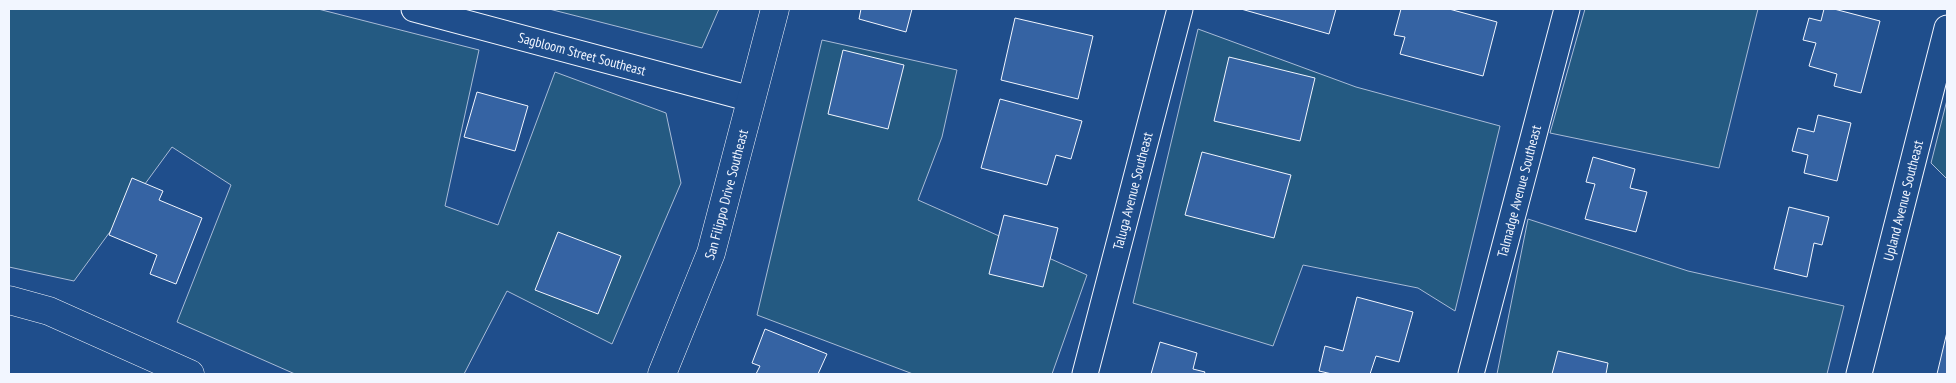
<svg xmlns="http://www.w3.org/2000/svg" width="1956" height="383" font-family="'PT Sans Narrow',sans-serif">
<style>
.green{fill:#245a82;stroke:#a8bbd7}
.building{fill:#3563a3;stroke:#f2f6ff}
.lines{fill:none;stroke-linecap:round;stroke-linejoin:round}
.street-casing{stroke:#f2f6ff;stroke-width:27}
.secondary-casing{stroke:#f2f6ff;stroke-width:29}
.street{stroke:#1f4e8c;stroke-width:25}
.secondary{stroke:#1f4e8c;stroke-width:28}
.labels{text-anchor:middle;stroke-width:4;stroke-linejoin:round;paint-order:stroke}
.street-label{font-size:14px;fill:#f2f6ff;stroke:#1f4e8c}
</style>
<rect width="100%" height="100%" fill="#1f4e8c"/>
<g class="green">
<path d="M9,9H318L479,50L445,206L498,225L555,72L666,113L681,183L612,344L507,291L464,374H295L177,322L231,185L172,147L74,281L9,267Z"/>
<path d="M549,9H719L702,48Z"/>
<path d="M1585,9H1758L1719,168L1550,133Z"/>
<path d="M1198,29L1356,87L1500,126L1455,311L1418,288L1303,265L1273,346L1133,303Z"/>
<path d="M822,40L957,70L942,137L918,200L1087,275L1052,374H913L757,315Z"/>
<path d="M1947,100V179L1931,163Z"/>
<path d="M1528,219L1688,271L1844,306L1827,374H1497Z"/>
</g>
<g class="building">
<path d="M861,9H912L906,32L859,19Z"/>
<path d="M1241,9H1336L1329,34Z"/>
<path d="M1401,9H1449L1497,22L1483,76L1400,54L1405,37L1394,35Z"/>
<path d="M1824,9H1834L1880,21L1861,93L1834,86L1837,74L1809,66L1816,43L1803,40L1809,18L1821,21Z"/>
<path d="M1015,18L1093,36L1078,99L1001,80Z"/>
<path d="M843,50L904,65L888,129L828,114Z"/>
<path d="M1229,57L1315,78L1300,141L1214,121Z"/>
<path d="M477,92L528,106L515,151L464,137Z"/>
<path d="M1000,99L1082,121L1071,159L1056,155L1047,185L981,168Z"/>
<path d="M1818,115L1851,123L1837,181L1804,173L1808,155L1792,151L1798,128L1814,132Z"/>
<path d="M1202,152L1291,175L1274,238L1185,215Z"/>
<path d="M1593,157L1635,169L1630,188L1647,192L1636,232L1585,219L1595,184L1586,182Z"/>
<path d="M132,178L163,191L159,200L202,218L176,284L150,274L157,255L109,235Z"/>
<path d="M1789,207L1829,217L1822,245L1814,243L1807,277L1774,269Z"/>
<path d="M1004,215L1058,228L1043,287L989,274Z"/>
<path d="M558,232L621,256L598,314L535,290Z"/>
<path d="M1357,297L1413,312L1399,362L1376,356L1370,374H1332L1319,371L1325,346L1343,351Z"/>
<path d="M765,329L827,354L818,374H756L760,366L752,363Z"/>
<path d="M1947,332V374H1937Z"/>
<path d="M1160,342L1197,353L1193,369L1205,372L1204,374H1151Z"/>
<path d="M1558,351L1608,363L1606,374H1552Z"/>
</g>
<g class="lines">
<g class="street-casing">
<g id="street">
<path id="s1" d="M414,9L751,99"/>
<path id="s2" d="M1085,374L1180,9"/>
<path id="s3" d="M1471,374L1567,9"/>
<path id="s4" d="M1859,374L1947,28"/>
</g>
</g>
<g class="secondary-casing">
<g id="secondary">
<path d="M9,300L49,311L190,374"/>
<path id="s5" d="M662,374L711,253L775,9"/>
</g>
</g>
<use href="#street" class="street"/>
<use href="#secondary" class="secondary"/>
</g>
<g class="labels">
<g class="street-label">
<text dy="5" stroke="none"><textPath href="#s1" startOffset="174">Sagbloom Street Southeast</textPath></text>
<text dy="5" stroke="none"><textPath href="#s2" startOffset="189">Taluga Avenue Southeast</textPath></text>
<text dy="5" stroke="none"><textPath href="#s3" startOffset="189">Talmadge Avenue Southeast</textPath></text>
<text dy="5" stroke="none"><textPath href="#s5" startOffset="191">San Filippo Drive Southeast</textPath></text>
<text dy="5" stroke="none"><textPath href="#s4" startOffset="179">Upland Avenue Southeast</textPath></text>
</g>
</g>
<rect width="1956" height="383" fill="none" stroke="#f2f6ff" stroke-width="20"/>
</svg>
